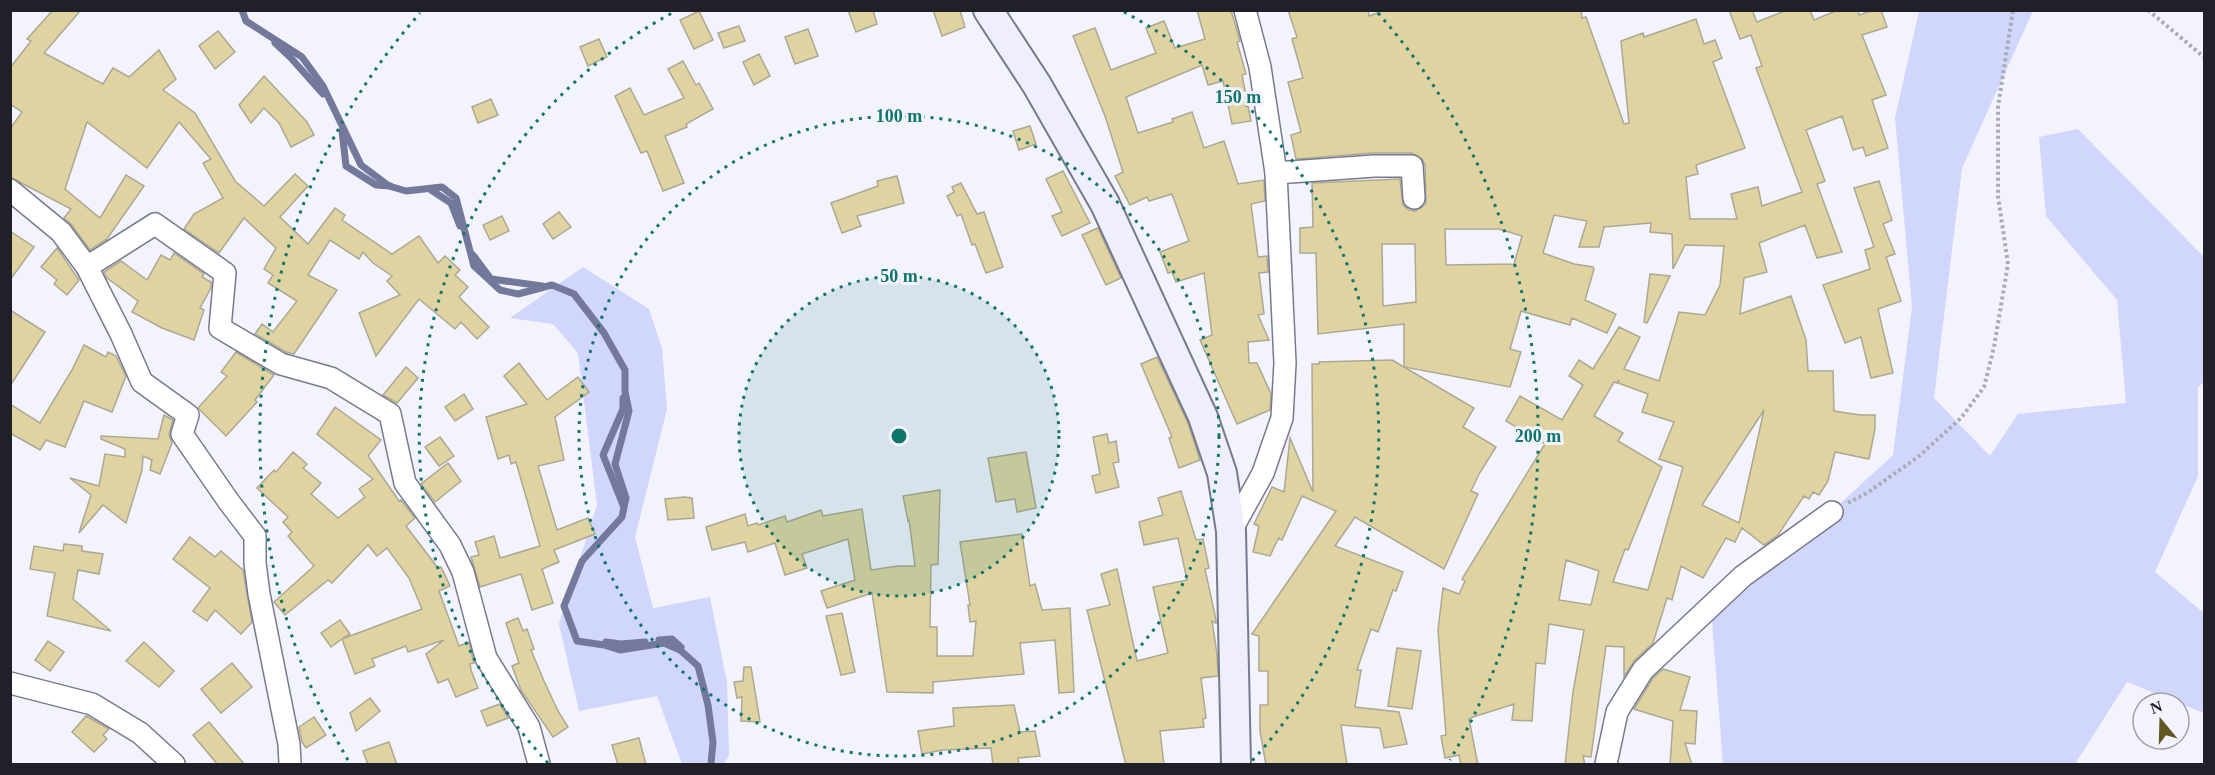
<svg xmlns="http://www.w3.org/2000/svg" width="2215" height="775" font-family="'Times New Roman',serif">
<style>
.green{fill:#d1d6fd}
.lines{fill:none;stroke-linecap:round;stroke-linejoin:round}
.stream{stroke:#74789b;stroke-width:7}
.building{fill:#dfd4a1;stroke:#aca891;stroke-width:1.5;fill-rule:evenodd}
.street-casing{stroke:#777a8f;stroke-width:24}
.secondary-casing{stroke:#777a8f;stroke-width:32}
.path{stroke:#aaabb5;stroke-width:4;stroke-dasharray:3 3;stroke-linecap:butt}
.street{stroke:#fff;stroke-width:21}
.secondary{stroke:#eeeffb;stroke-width:28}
.ring{fill:none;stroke:#0f766e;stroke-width:3;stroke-dasharray:3 6}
.centre{fill:#0f766e;stroke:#f2f3fd;stroke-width:3}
.ring-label{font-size:18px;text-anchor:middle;font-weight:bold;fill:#0f766e;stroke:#f2f3fd;stroke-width:6;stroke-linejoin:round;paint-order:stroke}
</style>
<rect width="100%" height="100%" fill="#f2f3fd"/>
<g class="green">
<path d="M1919,11H2032V13L1962,168L1934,398L1990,456L2018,414L2126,403L2117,300L2046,216L2039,137L2078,129L2204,257V382L2198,387V476L2155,572L2204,613V713L2127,682L2075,764H1723L1712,621L1893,455L1912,307L1895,118Z"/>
<path d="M583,267L649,309L662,348L667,409L635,537L653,608L710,597L727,683L729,755L724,764H682L657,696L579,711L559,624L597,505L578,353L553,324L510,318Z"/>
</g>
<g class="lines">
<g class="stream">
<path d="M242,10L246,21L302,57L323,86L361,165L389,186L406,191L442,187L456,198L474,266L500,290L518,294L552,285L574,294L604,333L625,370V392L629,411L615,464L626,498L622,517L582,561L564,606L577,641L604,645L620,650L664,643L680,650L698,666L708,705L713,742L711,764"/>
<path d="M275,43L291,58L323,94"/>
<path d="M342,131L346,166L376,185L390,186"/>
<path d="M431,190L451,203L460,226"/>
<path d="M473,255L491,279L542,286"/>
<path d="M623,505L603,455L623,409V398"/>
<path d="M659,640L672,639L681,647"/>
<path d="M606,642L621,644L645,642"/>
</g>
</g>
<g class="building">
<path d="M53,10H81L44,53L103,84L113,68L129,77L159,50L176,79L163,90L195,113L235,181L264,206L295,174L308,186L280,217L308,244L335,208L345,215L342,220L392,254L419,236L438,263L445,256L460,270L455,275L468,287L459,297L489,327L477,339L461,322L455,329L419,299L376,356L359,313L400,295L387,281L392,276L373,263L363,252L359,259L330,240L308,275L337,290L294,354L286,352L255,334L262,324L273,332L297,301L268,283L273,275L264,269L276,248L244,218L219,253L184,229L194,214L223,198L203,163L211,159L179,122L147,168L87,122L65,189L100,218L126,175L144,186L107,239L90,250L71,224L64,218L71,209L10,177V129L22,112L10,104V68L31,41L27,39Z"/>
<path d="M848,10H873L877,24L856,32Z"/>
<path d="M933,10H960L965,27L942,36Z"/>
<path d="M1197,10H1231L1240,41L1237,42L1246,74L1242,75L1251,121L1232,124L1223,81L1208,85L1202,65L1126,97L1138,133L1173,122L1172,119L1192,112L1204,148L1224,141L1238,184L1264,180L1265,201L1251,204L1258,257L1267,256L1268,272L1259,273L1264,314L1258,315L1269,340L1248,342L1249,363H1257L1271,394L1270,410L1237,424L1200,340L1212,335L1204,273L1176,282L1172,272L1168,273L1160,252L1189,241L1172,194L1149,201L1147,197L1130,205L1115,176L1123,172L1105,116L1073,36L1095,28L1111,70L1156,53L1146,28L1164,21L1175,48L1205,39Z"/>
<path d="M1288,10H1368L1369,16L1385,10H1581L1582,18L1586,17L1624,124L1629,123L1621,41L1643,33L1644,37L1696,19L1704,44L1715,40L1722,58L1713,62L1745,148L1696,165L1698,174L1686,177L1690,219H1737L1731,194L1758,187L1762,206L1802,192L1756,68L1762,66L1751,35L1740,39L1729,10H1752L1757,22L1787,10H1810L1814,20L1838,10H1858L1859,15L1874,10H1881L1887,27L1862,35L1886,95L1872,100L1888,148L1866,156L1863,147L1853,150L1842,116L1806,130L1825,181L1817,184L1842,252L1817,258L1805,225L1759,243L1767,272L1744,278L1740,314L1791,296L1806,340L1808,371H1833L1834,411L1860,415H1875V429L1869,459L1835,452L1828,481L1819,495L1813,492L1809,499L1804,496L1778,535L1764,545L1742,528L1735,542L1726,538L1703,578L1681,566L1672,600L1667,598L1653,643L1634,661L1624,677V647L1606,646L1591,757L1583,756L1585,765H1565L1573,692L1584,630L1549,624L1545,664L1536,663L1532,721L1512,720L1514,704L1473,717L1469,719L1478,765H1461L1459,755L1445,758L1441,736L1446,735L1438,630L1443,588L1459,594L1465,581L1462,579L1545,444L1506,421L1520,396L1562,420L1583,385L1569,376L1579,360L1593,369L1619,327L1640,337L1624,369L1659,381L1679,312L1705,315L1720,285L1724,246L1685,245L1673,269L1672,234L1650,232L1651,223L1604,227L1599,247H1579L1587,221L1554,215L1543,253L1574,264L1593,267L1594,269L1585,300L1616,314L1607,333L1572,318L1570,325L1521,311L1510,349L1521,352L1510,387L1404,367V324L1318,334L1316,253H1300V228L1313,227L1312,183L1400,179L1403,205L1409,210L1415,211L1421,208L1426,203L1425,165L1422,159L1412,153H1373L1296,159L1291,135L1301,132L1288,82L1303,78L1292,39L1297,37ZM1445,229H1499L1522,236L1514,264L1446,265ZM1382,244H1415L1416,302L1383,306ZM1619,380L1618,383L1648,394L1642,412L1674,422L1659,459L1683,467L1648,590L1613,582L1625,549L1628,550L1662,467L1618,441L1623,433L1594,416L1614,382L1617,383ZM1764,410L1739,523L1702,505ZM1566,560L1599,571L1591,605L1559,600Z"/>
<path d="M699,11L713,40L694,49L680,20Z"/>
<path d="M739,26L745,41L724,48L718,33Z"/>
<path d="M808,29L818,56L795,64L785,37Z"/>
<path d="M218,31L235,52L215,69L199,46Z"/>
<path d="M599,39L607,57L588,66L580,47Z"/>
<path d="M759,54L770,76L754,85L743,62Z"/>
<path d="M683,61L696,85L699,83L713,109L686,124L687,127L665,136L684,183L663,191L647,151L641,153L615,96L630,88L644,115L684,98L668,69Z"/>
<path d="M264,76L307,122L314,135L291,147L279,123L264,108L251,123L239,105Z"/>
<path d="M491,99L498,115L478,123L472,107Z"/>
<path d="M1030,126L1036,144L1019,150L1013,131Z"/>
<path d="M1063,171L1090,223L1062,236L1052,216L1062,212L1046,179Z"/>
<path d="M897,176L904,203L857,216L861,226L842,233L831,203L878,186L877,181Z"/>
<path d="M1879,181L1892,220L1883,224L1895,254L1886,257L1901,301L1878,309L1893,373L1871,378L1861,337L1845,343L1823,285L1870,269L1865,250L1874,247L1854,188Z"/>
<path d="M961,183L977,214L984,212L1003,267L986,273L975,244L972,245L961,214L957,216L947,196L954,192L952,187Z"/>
<path d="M559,212L571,227L553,239L543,224Z"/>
<path d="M502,216L509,231L490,240L483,225Z"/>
<path d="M1098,228L1121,278L1106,285L1082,235Z"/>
<path d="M10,231L34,247L10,280Z"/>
<path d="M57,248L79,280L67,295L54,284L57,280L41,267Z"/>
<path d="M174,253L204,274L202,277L211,282V288L200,308L204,310L194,340L162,328L132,312L138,301L107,278L104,272L121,261L147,280L161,255L170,260Z"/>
<path d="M1650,274L1670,276L1647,323L1644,322Z"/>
<path d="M10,310L45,332L10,386Z"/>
<path d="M84,345L106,357L108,352L116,356L126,376L112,412L84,401L65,447L46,440L40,450L10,433V404L40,423L72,370Z"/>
<path d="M236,352L274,375L255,400L257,402L226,436L198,408L227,376L221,372Z"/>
<path d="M1157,357L1188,423L1200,460L1179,468L1169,438L1172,437L1141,364Z"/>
<path d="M1392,360L1474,408L1463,427L1496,447L1479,474L1471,491L1478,494L1444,569L1355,517L1335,546L1403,572L1396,591L1393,590L1378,632L1371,629L1357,670H1361L1355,707L1399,712L1407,744L1384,748L1380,728L1341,725L1347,765H1266L1260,731V705H1268V671H1259V636L1252,634L1336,511L1302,496L1282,540L1279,539V537L1270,556L1253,552L1259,526L1254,524L1272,487L1284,492L1290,438L1313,492L1312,364H1319V362Z"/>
<path d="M519,363L547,400L578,377L589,392L555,417L564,460L538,466L557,530L588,518L595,534L554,550L559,562L542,569L553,603L532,610L521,574L480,587L471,557L479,555L475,542L494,536L500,558L540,546L516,462L511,464L509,455L498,459L486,417L527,404L504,376Z"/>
<path d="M406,367L418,378L397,403L383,395Z"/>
<path d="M464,394L473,409L455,421L445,407Z"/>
<path d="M335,407L381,440L368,456L399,501L401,500L415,518L406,526L438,568L441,567L450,586L439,591L459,646L469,642L474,663L470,664L471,670L478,688L456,697L448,679L438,683L426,654L444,640L408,652L406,646L372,659L375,666L355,674L342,639L331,647L321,633L340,620L350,634L342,639L422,609L409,578L387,548L377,556L368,545L332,583L328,580L285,615L274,602L314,566L288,536L292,532L283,522L288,517L257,488L274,470L276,472L293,452L307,464L303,468L321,483L311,494L338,518L365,497L359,489L373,479L317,434Z"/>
<path d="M164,415L173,420L169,435L172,443L160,474L150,470L152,460L143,456L142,470L126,523L103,505L79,533L91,495L70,478L99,486L105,454L125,457V449L101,439V436L158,439Z"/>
<path d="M1107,434L1109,443L1116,441L1119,462L1113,463L1119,487L1096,493L1092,476L1100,474L1093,437Z"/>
<path d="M440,437L454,456L439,466L425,447Z"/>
<path d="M1026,452L1036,508L1017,512L1015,499L996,502L988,458Z"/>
<path d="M448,463L461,481L435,502L421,484Z"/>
<path d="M940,490L938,564L931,565L930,627H937V656H973L976,621L970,622L968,605H970L960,542L1022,534L1030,586L1035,584L1042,610L1070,608L1074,692L1059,693L1055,640L1020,643L1024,674L933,682V693L887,692L872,593L827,608L821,591L855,580L848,539L802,554L807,568L785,575L775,543L748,552L745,542L712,550L706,527L745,514L748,526L757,523L758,525L785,516L787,522L821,510L823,516L862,509L871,570L898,566H915L909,520L908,521L903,496Z"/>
<path d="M1181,491L1196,540L1203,539L1209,568L1205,569L1216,620V623L1212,621L1217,654L1218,676L1201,678L1206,718L1203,719L1204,727L1160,731L1164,765H1126L1087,610L1110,605L1101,574L1117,569L1137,661L1168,653L1153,587L1187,580L1178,538L1144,545L1139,522L1163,515L1158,498Z"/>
<path d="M685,497L692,498L694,518L668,520L665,499Z"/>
<path d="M190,537L215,557L221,551L243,570L252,622L241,634L215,610L207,621L193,611L210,588L173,559Z"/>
<path d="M64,544L82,546V551L103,554L99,574L78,570L73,599L111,631L47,616L55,573L30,569L34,546L63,551Z"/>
<path d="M842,613L855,672L841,675L826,616Z"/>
<path d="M518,618L523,631L527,629L534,649L531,650L544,681L558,711L568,727L553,737L521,690L512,666L519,663L506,623Z"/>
<path d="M48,641L64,652L50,671L35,660Z"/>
<path d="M144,642L174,671L159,687L126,661Z"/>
<path d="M1397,648L1421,651L1412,709L1388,706Z"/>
<path d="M232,663L252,687L221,713L201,689Z"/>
<path d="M744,667H751L760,722L741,721L742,697L737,698L734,682L743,681Z"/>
<path d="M1663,669L1690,677L1680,710L1697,711L1695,744L1685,743L1692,765H1670L1673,721L1634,709L1653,678Z"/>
<path d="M370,698L380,711L356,731L350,713Z"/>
<path d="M500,704L508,718L487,726L481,711Z"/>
<path d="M1014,705L1020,732L1035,731L1040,756L1018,758L1019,765H993L991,748L943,750L922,754L918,731L954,726L953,708Z"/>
<path d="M86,716L109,729L103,735L107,739L94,752L72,732Z"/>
<path d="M314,717L326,735L306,748L302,742L299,727Z"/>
<path d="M209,722L245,765H218L193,735Z"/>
<path d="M639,738L646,765H618L612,745Z"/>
<path d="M389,742L397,765H368L363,751Z"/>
</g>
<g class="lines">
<g class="street-casing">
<g id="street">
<path d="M1276,173L1374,166H1412L1414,198"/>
<path d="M10,190L61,232L87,267L121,334L142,382L188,415L182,434L229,502L255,536V563L259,594L289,744L290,764"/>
<path d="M87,267L155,224L225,273L220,328L281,364L331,378L390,414L405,483L450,545L463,572L486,658L529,727L539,764"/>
<path d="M1231,531L1263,473L1282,418L1285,363L1276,173L1260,67L1245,10"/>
<path d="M10,683L92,704L140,733L174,764"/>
<path d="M1606,764L1617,712L1643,670L1743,576L1832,512"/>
</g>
</g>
<g class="secondary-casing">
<path id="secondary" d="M988,10L1037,85L1105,204L1203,417L1222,473L1231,531L1236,764"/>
</g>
<g class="path">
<path d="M2148,10L2204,57"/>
<path d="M1848,503L1867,493L1918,457L1961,418L1984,387L1994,347L2008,264L1998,196V107L2013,10"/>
</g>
<use href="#street" class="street"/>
<use href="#secondary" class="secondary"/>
</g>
<circle cx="899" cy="436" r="160" fill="#0f766e" fill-opacity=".12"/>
<g class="ring">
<circle cx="899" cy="436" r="160"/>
<circle cx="899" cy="436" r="320"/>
<path d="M548 763A480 480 0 0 1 674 12M1124 12A480 480 0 0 1 1250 763"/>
<path d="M348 760A639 639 0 0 1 420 13M1378 13A639 639 0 0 1 1450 760"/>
</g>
<circle cx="899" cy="436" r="9" class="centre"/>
<g class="ring-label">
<text x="1238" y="103">150 m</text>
<text x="899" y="122">100 m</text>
<text x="899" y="282">50 m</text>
<text x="1538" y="442">200 m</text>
</g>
<rect width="2215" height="775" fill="none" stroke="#1f2028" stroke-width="24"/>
<g transform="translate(2161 721) rotate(341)"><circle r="28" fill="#f2f3fd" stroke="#9e9fa8" stroke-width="1.5"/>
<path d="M0-4.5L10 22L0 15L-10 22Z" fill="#625723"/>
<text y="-9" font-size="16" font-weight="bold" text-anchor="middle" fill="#1f2028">N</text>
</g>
</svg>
